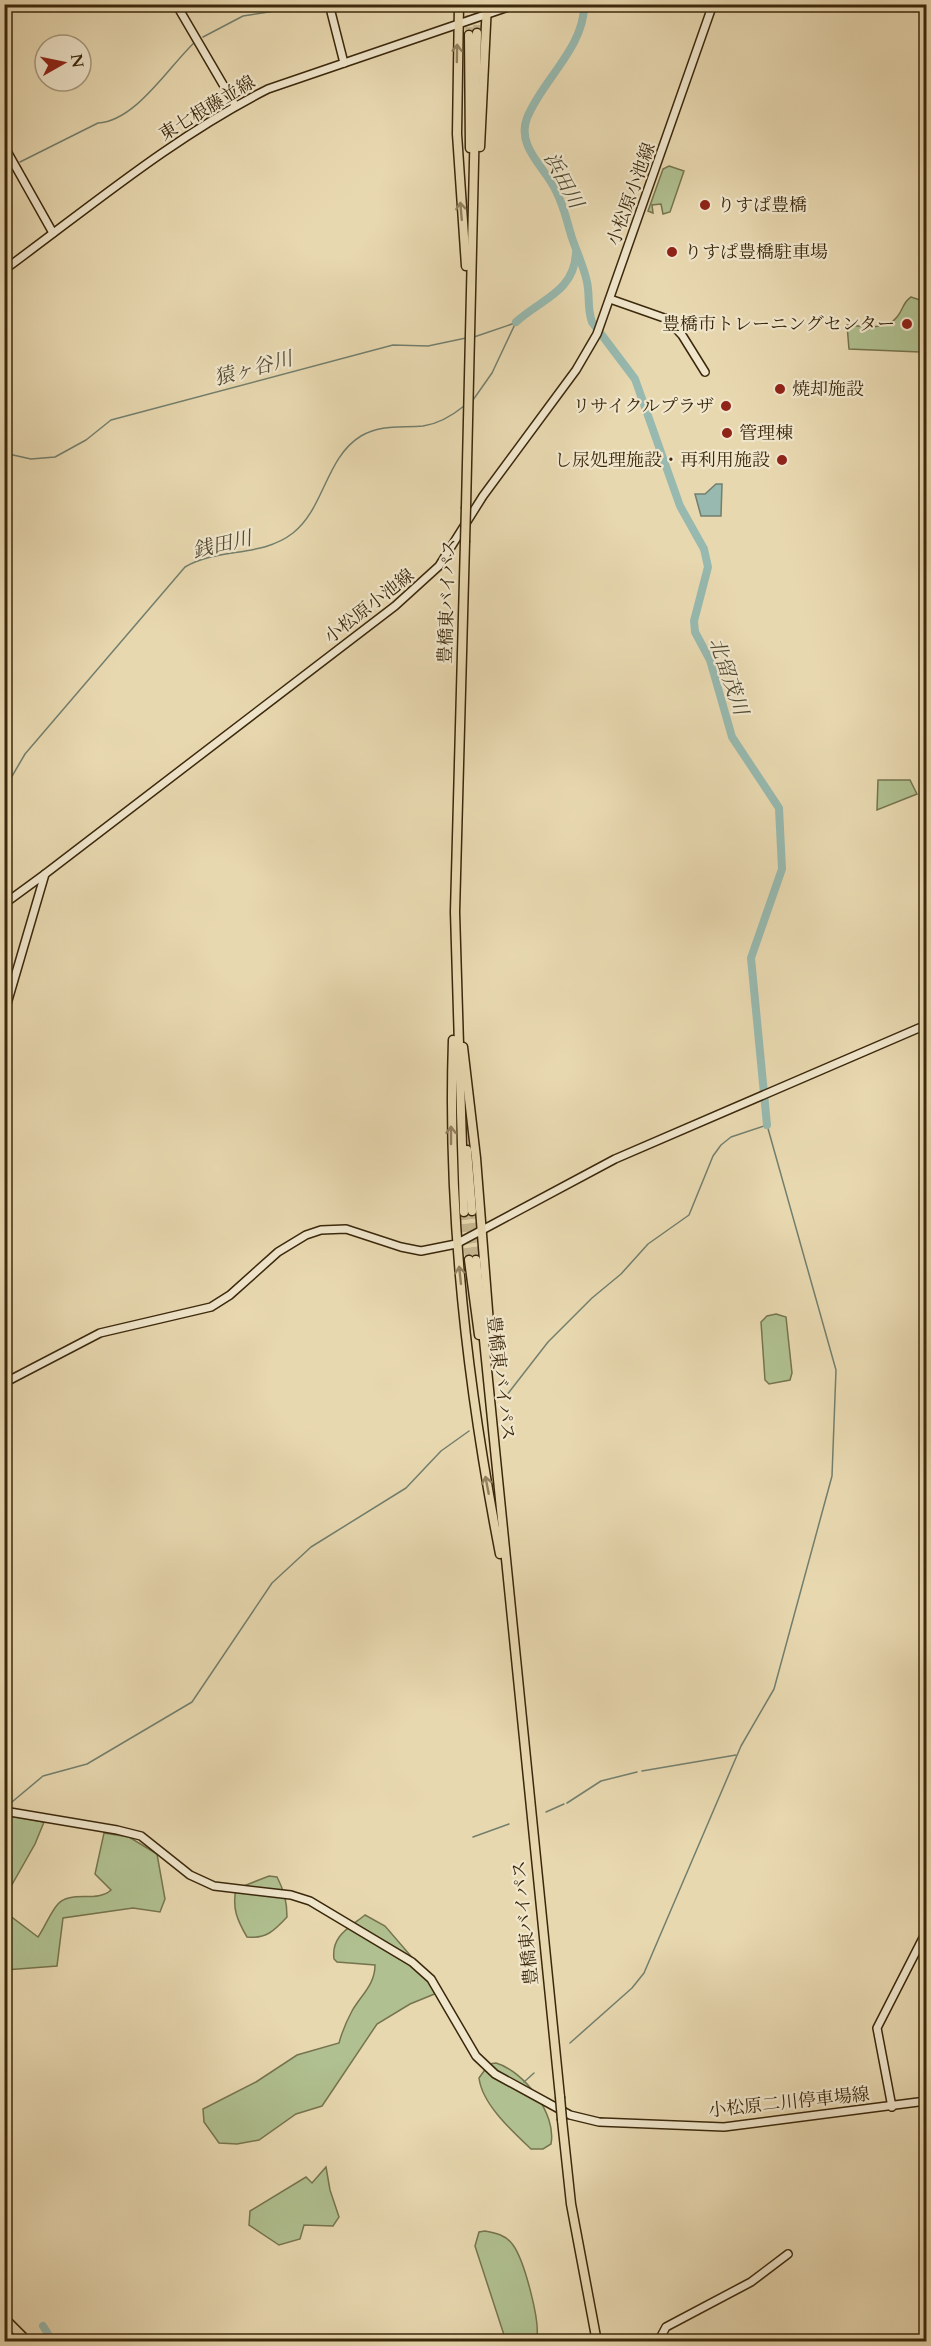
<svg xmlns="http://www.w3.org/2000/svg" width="931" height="2346" font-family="Cardo,'Noto Serif JP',serif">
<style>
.green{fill:#b0c090;stroke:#76744e;stroke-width:1.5}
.water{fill:#97b9af;stroke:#727f6d;stroke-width:1.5}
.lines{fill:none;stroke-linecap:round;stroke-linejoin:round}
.stream{stroke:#727f6d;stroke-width:1.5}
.river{stroke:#97b9af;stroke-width:8}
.highway-tunnel{stroke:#c5b58f;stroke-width:8;stroke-dasharray:8 4;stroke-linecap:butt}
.secondary-casing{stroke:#3b280b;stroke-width:10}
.highway-casing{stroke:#3b280b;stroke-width:11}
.secondary{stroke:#f0e6cc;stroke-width:7}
.highway{stroke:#e8d8b0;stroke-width:8}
.highway-bridge-casing{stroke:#3b280b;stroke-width:11;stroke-linecap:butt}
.highway-bridge{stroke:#e8d8b0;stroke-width:8}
.oneway{stroke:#92805e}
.poi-dot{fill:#8f2418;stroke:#f0e6cc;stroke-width:2}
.labels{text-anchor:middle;stroke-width:4.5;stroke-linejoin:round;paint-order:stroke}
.street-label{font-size:18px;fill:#3b280b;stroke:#f0e6cc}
.poi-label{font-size:18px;fill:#3b280b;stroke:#f0e6cc;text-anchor:start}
.water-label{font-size:20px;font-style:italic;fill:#524c34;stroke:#f0e6cc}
</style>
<rect width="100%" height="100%" fill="#e8d8b0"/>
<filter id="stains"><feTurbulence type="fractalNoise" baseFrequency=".00333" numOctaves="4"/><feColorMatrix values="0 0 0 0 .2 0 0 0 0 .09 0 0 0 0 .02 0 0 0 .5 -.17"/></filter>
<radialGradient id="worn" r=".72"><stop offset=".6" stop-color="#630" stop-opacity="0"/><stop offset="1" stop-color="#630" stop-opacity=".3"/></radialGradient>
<g class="green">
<path d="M669,166L684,171L670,212L663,214L661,204L652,205L653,213L648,211L663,169Z"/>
<path d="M911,297L926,302V348L920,352L849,349L847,325C863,326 886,331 897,317C903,310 903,302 911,297Z"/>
<path d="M878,780H910L917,794L877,810Z"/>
<path d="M776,1314L786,1317L792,1373L790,1380L769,1384L765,1380L761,1322L767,1316Z"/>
<path d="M5,1815L44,1822L35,1844L5,1897Z"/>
<path d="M104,1833L129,1837L157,1854L165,1899L160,1912L133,1908L63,1918L57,1966L5,1970V1912L38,1937C45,1927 50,1913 58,1904C70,1890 97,1903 111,1890L95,1874Z"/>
<path d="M269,1876L277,1877C284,1891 287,1901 287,1917C274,1931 266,1939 247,1937C237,1920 232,1908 236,1889Z"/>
<path d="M365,1915L385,1926L416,1962L431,1974L437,1993L410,2004L377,2024L322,2106L296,2114L259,2140L237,2144L219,2143L204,2122L203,2109L256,2082L297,2055L339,2043C342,2032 346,2022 352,2011C361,1995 375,1985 375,1965L337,1962L334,1959C331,1936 349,1928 365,1915Z"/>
<path d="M496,2063C524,2071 557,2114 551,2144L543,2149H531C512,2131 482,2104 479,2078L489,2064Z"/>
<path d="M326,2167L330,2190L339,2217L333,2226L304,2225L300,2239L279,2245L249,2225L250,2211L306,2177L312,2183Z"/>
<path d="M485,2231C496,2233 506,2235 513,2245C524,2260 542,2325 536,2341H508L504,2335L475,2246L479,2232Z"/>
</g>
<path class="water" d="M716,484H722L721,516H701L695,494H705Z"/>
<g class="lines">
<g class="stream">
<path d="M203,37L243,16L320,4"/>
<path d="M20,162L98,123C136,121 169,66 195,42"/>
<path d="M474,337L515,323"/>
<path d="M473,400L492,373L516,322"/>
<path d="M4,453L31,459L55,457L86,440L111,420L393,345L428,346L466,338"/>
<path d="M4,790L25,754L185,567C219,547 261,558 293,533C324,509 326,457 361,436C381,424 401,428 423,426C438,424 453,415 464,406"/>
<path d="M506,1396L548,1342L592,1298L621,1274L648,1244L689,1215L713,1156L721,1145L731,1137L767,1125L836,1370L832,1476L774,1689L741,1746L644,1973L632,1988L570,2043"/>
<path d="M642,1771L736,1755"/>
<path d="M567,1803L601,1781L637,1772"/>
<path d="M6,1807L43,1776L87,1764L192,1702L272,1583L311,1547L406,1488L441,1451L469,1431"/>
<path d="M546,1812L564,1804"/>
<path d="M473,1837L509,1824"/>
<path d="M524,2082L534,2073"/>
</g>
<g class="river">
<path d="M584,4C585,47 542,80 527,118C516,147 545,167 556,191C564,206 567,222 572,238C577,253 584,267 587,282C590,295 587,309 592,322L635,379L680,506L704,549L708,567L694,621L695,632L710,660L732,737L779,808L782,869L751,958L767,1125"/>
<path d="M516,322C541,299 574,292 576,253"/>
<path d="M43,2326L53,2342"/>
</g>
<g class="highway-tunnel">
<path d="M477,33L478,4"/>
<path d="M469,35L470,4"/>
<path d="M472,1211L476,1260"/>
<path d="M464,1212L469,1260"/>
</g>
<g class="secondary-casing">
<g id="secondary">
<path d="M176,4L235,105"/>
<path d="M329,4L344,63"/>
<path d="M4,146L53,233"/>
<path d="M4,270C90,207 173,137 268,89L517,4"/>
<path d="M610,299L667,319L682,335L705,372"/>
<path d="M4,904L45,874"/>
<path d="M4,1014L45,874L395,606L439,566L483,496L576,370L597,334L713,4"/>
<path d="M4,1383L100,1333L211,1307L230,1295L278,1252L306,1235L321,1230L346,1229L401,1247L421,1251L456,1244L615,1159L926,1025"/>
<path d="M4,1811L117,1830L141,1836L190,1875L214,1886L291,1895L310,1901L412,1962L431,1979L476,2056L495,2074L570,2115L599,2122L724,2127L926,2101"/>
<path d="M892,2107L877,2028L926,1932"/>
<path d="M658,2342L666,2327L751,2282L788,2254"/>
</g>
</g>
<g class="highway-casing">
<g id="highway">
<path d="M459,4L457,134L466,266"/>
<path d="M469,35L470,148"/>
<path d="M480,147L487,4"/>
<path d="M466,507L477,33"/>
<path d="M453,1040C447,1213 467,1385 500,1554"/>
<path d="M463,1047L476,1158L490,1336"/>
<path d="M467,1150L472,1211"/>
<path d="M464,1212L455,912L465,542"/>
<path d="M469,1260L479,1335"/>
<path d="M476,1260L560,2097"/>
<path d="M562,2120L571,2204L597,2342"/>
<path d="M4,2318L28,2342"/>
</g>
</g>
<use href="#secondary" class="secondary"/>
<use href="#highway" class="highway"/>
<g class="highway-bridge-casing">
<g id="highway-bridge">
<path d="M465,542L466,507"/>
<path d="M560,2097L562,2120"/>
</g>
</g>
<use href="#highway-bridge" class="highway-bridge"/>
</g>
<defs><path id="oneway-shaft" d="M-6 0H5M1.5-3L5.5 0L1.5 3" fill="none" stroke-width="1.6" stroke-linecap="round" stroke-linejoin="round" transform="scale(1.5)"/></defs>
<g class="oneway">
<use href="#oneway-shaft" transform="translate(457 53) rotate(-89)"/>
<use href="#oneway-shaft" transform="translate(461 211) rotate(-95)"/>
<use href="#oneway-shaft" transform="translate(451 1135) rotate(-90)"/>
<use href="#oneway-shaft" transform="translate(460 1275) rotate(-96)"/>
<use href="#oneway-shaft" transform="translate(487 1485) rotate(-101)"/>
</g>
<g class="poi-dot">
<circle cx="705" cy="205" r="6"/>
<circle cx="672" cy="252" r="6"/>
<circle cx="907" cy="324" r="6"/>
<circle cx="780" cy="389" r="6"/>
<circle cx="726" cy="406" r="6"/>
<circle cx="727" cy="433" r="6"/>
<circle cx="782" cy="460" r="6"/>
</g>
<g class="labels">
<g class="street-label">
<text transform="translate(207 108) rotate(-31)" y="6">東七根藤並線</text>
<text transform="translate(631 194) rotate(-70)" y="6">小松原小池線</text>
<text transform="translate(447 601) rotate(-88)" y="6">豊橋東バイパス</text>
<text transform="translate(369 606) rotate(-38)" y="6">小松原小池線</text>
<text transform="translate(501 1378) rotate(83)" y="6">豊橋東バイパス</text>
<text transform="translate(525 1923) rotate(-96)" y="6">豊橋東バイパス</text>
<text transform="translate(789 2102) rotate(-6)" y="6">小松原二川停車場線</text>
</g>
<g class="poi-label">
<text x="717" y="211">りすぱ豊橋</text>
<text x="684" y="258">りすぱ豊橋駐車場</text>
<text x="895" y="330" text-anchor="end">豊橋市トレーニングセンター</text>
<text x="792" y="395">焼却施設</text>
<text x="714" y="412" text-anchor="end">リサイクルプラザ</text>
<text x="739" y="439">管理棟</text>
<text x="770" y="466" text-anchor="end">し尿処理施設・再利用施設</text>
</g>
<g class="water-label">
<text transform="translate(564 180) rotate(62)" y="7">浜田川</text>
<text transform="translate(253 368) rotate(-15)" y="7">猿ヶ谷川</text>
<text transform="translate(222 544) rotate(-13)" y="7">銭田川</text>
<text transform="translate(729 676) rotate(71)" y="7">北留茂川</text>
</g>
</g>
<rect width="931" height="2346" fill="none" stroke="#e8d8b0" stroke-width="24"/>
<rect x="6" y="6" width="919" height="2334" fill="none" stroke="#3b280b" stroke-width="3"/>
<rect x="12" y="12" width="907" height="2322" fill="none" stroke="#3b280b" stroke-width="1.5"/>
<g transform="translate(63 63) rotate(81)"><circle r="28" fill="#f0e6cc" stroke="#a89a7f" stroke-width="1.5"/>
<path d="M0-4.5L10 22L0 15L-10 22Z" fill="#8f2418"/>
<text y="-9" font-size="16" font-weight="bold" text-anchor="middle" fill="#3b280b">N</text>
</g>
<rect width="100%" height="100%" filter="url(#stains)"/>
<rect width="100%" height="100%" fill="url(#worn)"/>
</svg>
